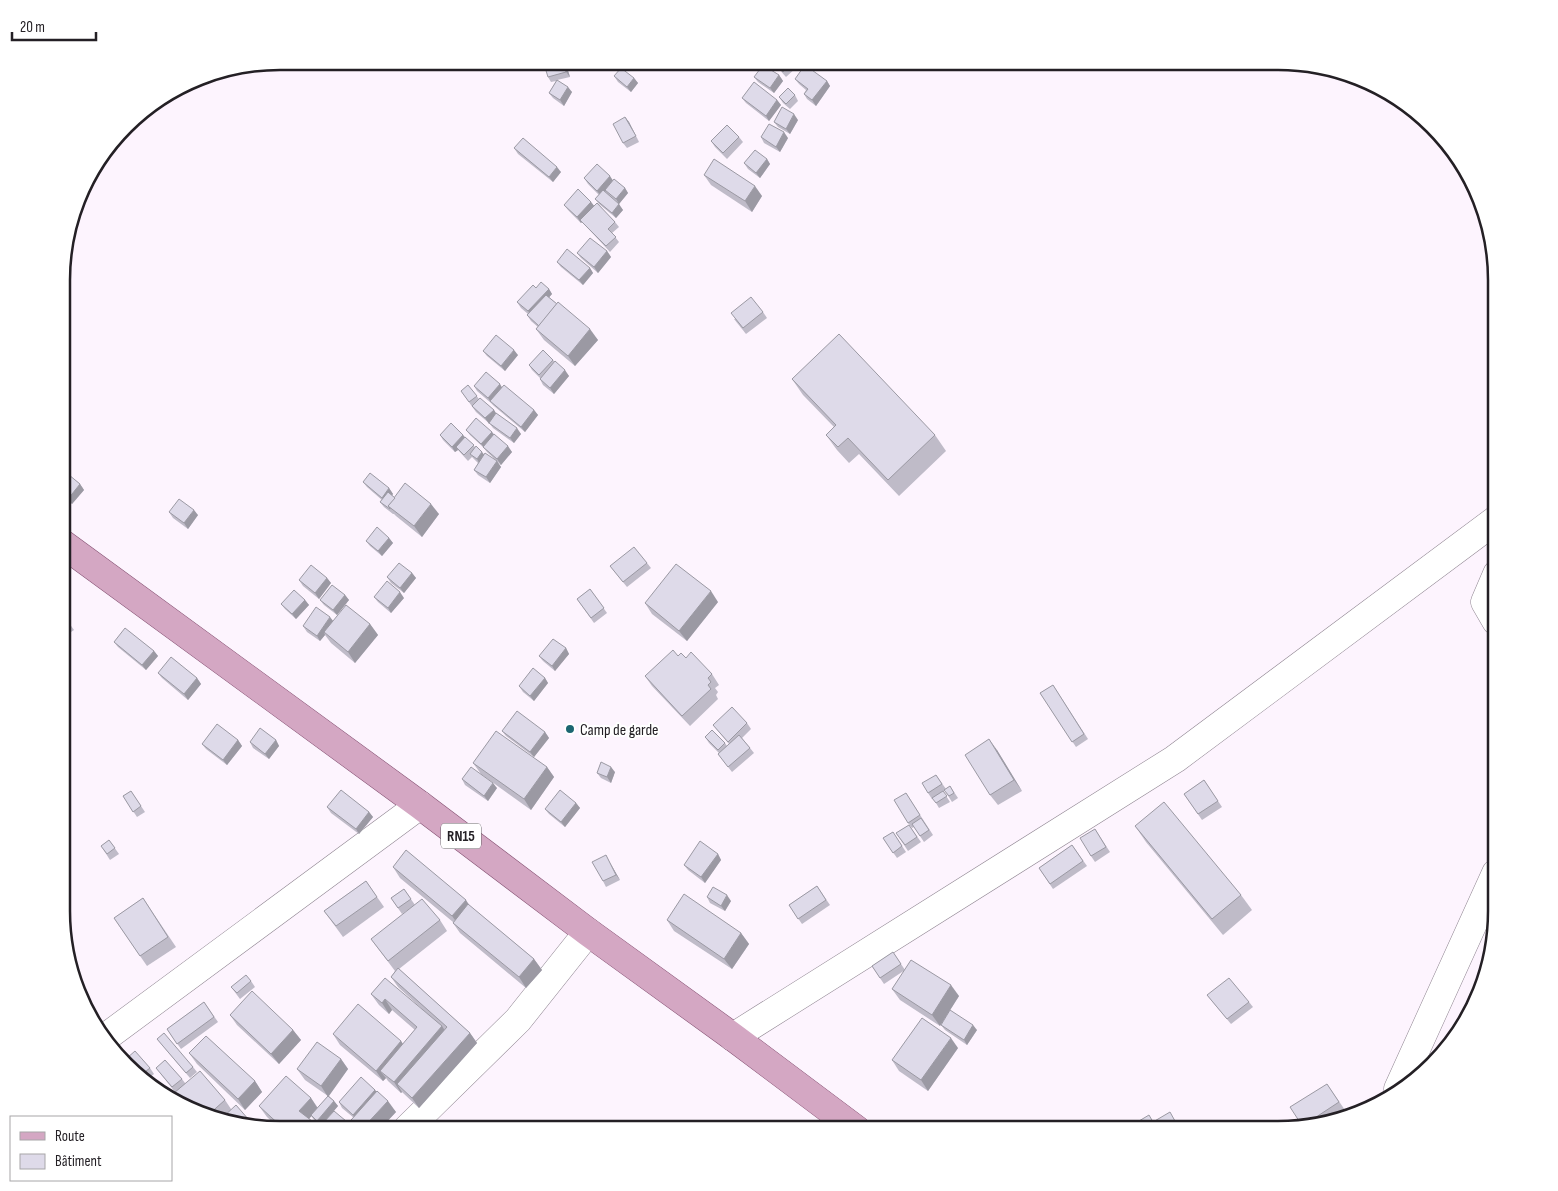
<svg xmlns="http://www.w3.org/2000/svg" width="1558" height="1191" font-family="'Sofia Sans Condensed',sans-serif">
<style>
.lines{fill:none;stroke-linecap:round;stroke-linejoin:round}
.minor-casing{stroke:#8f8591;stroke-width:29}
.major-casing{stroke:#845172;stroke-width:29}
.minor{stroke:#fff;stroke-width:28}
.major{stroke:#d4a7c3;stroke-width:28}
.wall{fill:#bfbbc8}
.shaded-wall{fill:#9b99a3}
.building{fill:#dedae9;stroke:#9b99a3}
.poi-dot{fill:#1b6671;stroke:#fff;stroke-width:2}
.labels{text-anchor:middle;stroke-width:4;stroke-linejoin:round;paint-order:stroke}
.shield{fill:#fff;stroke:#666366;stroke-width:1}
.shield-label{font-size:15px;font-weight:bold;fill:#242025}
.poi-label{font-size:16px;fill:#242025;stroke:#fff;text-anchor:start}
.rim{fill:none;stroke:#242025;stroke-width:2.5}
</style>
<rect width="100%" height="100%" fill="#fdf4fe"/>
<g class="lines">
<g class="minor-casing">
<g id="minor">
<path d="M1496,621L1485,602L1497,574"/>
<path d="M106,1037L420,805"/>
<path d="M733,1037L1175,759L1497,519"/>
<path d="M1398,1089L1496,873"/>
<path d="M407,1129L518,1020L588,932"/>
</g>
</g>
<g class="major-casing">
<path id="major" d="M63,544L420,805L588,932L733,1037L857,1130"/>
</g>
<use href="#minor" class="minor"/>
<use href="#major" class="major"/>
</g>
<g class="wall">
<path d="M565,61L570,77L557,80L572,92L564,106L553,98L549,93L556,81L551,82L548,77Z"/>
<path d="M636,61H654L646,70Z"/>
<path d="M793,61L797,67L786,77L778,68L774,63Z"/>
<path d="M779,75L783,81L774,93L758,82L754,77Z"/>
<path d="M614,76L634,78L638,83L631,92L618,82Z"/>
<path d="M795,79L827,81L830,86L816,106L807,99L804,94L806,90L799,84Z"/>
<path d="M795,95L798,101L790,109L783,103L779,97Z"/>
<path d="M742,98L777,100L781,105L769,121L746,103Z"/>
<path d="M625,117L629,122L639,142L627,148L623,143Z"/>
<path d="M798,120L790,134L778,127L774,122Z"/>
<path d="M739,137L743,142L727,159L715,147L711,141Z"/>
<path d="M761,137L788,138L780,152L764,143Z"/>
<path d="M514,148L561,172L553,182L518,154Z"/>
<path d="M767,159L770,164L760,178L748,169L744,163Z"/>
<path d="M704,175L762,196L752,212L711,185Z"/>
<path d="M584,178L613,180L625,188L628,193L619,204L610,196L623,210L616,218L599,204L595,199L599,195L588,184Z"/>
<path d="M591,202L594,206L615,222L619,227L612,233L619,242L610,252L582,222L581,223L568,210L564,205Z"/>
<path d="M607,251L611,257L598,273L581,258L577,253Z"/>
<path d="M557,262L590,268L593,273L583,285L561,267Z"/>
<path d="M536,288L549,289L552,294L549,297L598,340L575,366L544,340L536,329L538,327L531,321L527,315L528,314L521,308L517,302Z"/>
<path d="M763,312L767,318L746,334L734,319Z"/>
<path d="M483,351L518,355L505,371L487,356Z"/>
<path d="M553,360L569,376L554,394L543,385L540,379V378L532,370L529,365Z"/>
<path d="M792,379L935,435L946,451L899,496L859,454L849,463L837,450L826,435L834,427L803,395Z"/>
<path d="M468,385L479,399L494,410L496,413L521,434L514,443L493,428L490,424L476,412L461,391Z"/>
<path d="M474,386L502,387L534,410L538,415L525,432L494,406L491,403L477,391Z"/>
<path d="M466,430L492,432L512,452L501,465L487,452L483,447L470,435Z"/>
<path d="M440,435H463L475,447L484,455L497,461L501,467L490,483L478,475L474,470L478,463L472,457L468,461L458,450L455,452L443,440Z"/>
<path d="M63,470L80,484L84,490L72,504L63,496Z"/>
<path d="M363,482L389,488L393,494L392,495L395,498L439,514L422,537L396,516L394,514H393L384,507L380,502L382,500L367,487Z"/>
<path d="M169,512L198,515L188,529L173,518Z"/>
<path d="M389,538L393,543L382,556L370,546L366,541Z"/>
<path d="M647,563L651,568L627,587L610,566Z"/>
<path d="M412,573L416,578L404,593L391,583L387,577Z"/>
<path d="M327,578L331,583L319,599L303,586L299,580Z"/>
<path d="M590,589L607,613L594,623L577,599Z"/>
<path d="M345,595L349,600L337,615L324,605L320,600Z"/>
<path d="M374,597L404,598L391,613L378,602Z"/>
<path d="M305,600L309,605L296,619L285,609L281,604Z"/>
<path d="M718,602L687,641L652,614L645,603Z"/>
<path d="M62,613L74,630L62,638Z"/>
<path d="M333,621L370,624L378,635L355,663L331,643L325,635L320,641L307,632L303,626Z"/>
<path d="M114,642L154,651L158,656L146,670L118,647Z"/>
<path d="M566,648L569,654L555,671L543,661L539,656Z"/>
<path d="M678,656L686,658L712,674L719,685L715,688L718,692L716,695L718,699L690,726L652,686L645,676Z"/>
<path d="M158,673L197,678L201,684L188,700L162,678Z"/>
<path d="M545,678L548,683L534,701L523,692L519,686Z"/>
<path d="M1053,685L1088,739L1076,747L1040,693Z"/>
<path d="M747,723L751,729L742,738L754,753L732,772L718,754L719,753L709,743L705,737L725,743L727,746L729,744L713,725Z"/>
<path d="M502,731L545,732L549,738L534,757L506,736Z"/>
<path d="M238,740L242,746L227,765L206,749L202,744Z"/>
<path d="M276,740L279,746L269,759L253,748L250,742Z"/>
<path d="M997,750L1022,791L998,805L990,795Z"/>
<path d="M473,763L547,767L554,777L531,810L481,774Z"/>
<path d="M615,772L611,783L601,778L597,773Z"/>
<path d="M936,775L946,789L950,786L958,798L952,802L945,791H943L950,802L939,808L933,798L932,799L928,793Z"/>
<path d="M462,779L497,788L488,801L465,785Z"/>
<path d="M1204,780L1222,807L1202,820L1184,794Z"/>
<path d="M131,791L145,812L137,817L123,796Z"/>
<path d="M906,793L933,835L924,842L914,827L912,828L908,823Z"/>
<path d="M576,803L580,808L565,827L549,814L545,809Z"/>
<path d="M327,807L369,812L373,817L359,834L331,813Z"/>
<path d="M909,825L921,842L908,851L896,833Z"/>
<path d="M1135,826L1241,895L1252,910L1223,935L1146,842Z"/>
<path d="M1095,829L1110,852L1095,862L1091,856Z"/>
<path d="M893,832L906,852L897,858L883,838Z"/>
<path d="M109,840L119,854L110,860L101,846Z"/>
<path d="M1072,845L1087,866L1053,889L1039,868Z"/>
<path d="M718,854L721,860L705,883L688,870L684,865Z"/>
<path d="M606,855L609,861L620,880L606,887L603,881Z"/>
<path d="M393,867L471,907L534,959L542,970L526,988L460,933L453,923V922L400,878Z"/>
<path d="M366,881L384,907L343,937L324,911Z"/>
<path d="M817,886L830,905L802,924L789,905Z"/>
<path d="M404,889L415,905L402,914L391,898Z"/>
<path d="M707,897L731,901L725,911L710,903Z"/>
<path d="M143,898L176,947L147,966L114,918Z"/>
<path d="M440,920L447,931L399,969L470,1033L477,1043L419,1108L402,1092L401,1093L388,1081L386,1078L383,1081L340,1045L333,1034L401,1041L403,1044L415,1030L392,1010L389,1014L379,1005L371,994L434,1020L398,987L391,977L395,971L371,939Z"/>
<path d="M667,920L741,933L749,944L732,969L674,931Z"/>
<path d="M893,952L905,970L959,996L940,1026L900,1000L892,989L905,970L884,984L872,966Z"/>
<path d="M251,981L255,987L240,999L231,987Z"/>
<path d="M1207,995L1249,1002L1253,1007L1231,1024Z"/>
<path d="M204,1002L218,1022L181,1049L167,1029Z"/>
<path d="M230,1015L293,1030L301,1040L279,1064L237,1025Z"/>
<path d="M941,1025L977,1030L967,1045L945,1030Z"/>
<path d="M157,1039L193,1067L197,1072L190,1078Z"/>
<path d="M958,1048L928,1091L899,1071L892,1060Z"/>
<path d="M189,1053L255,1081L262,1092L245,1110L197,1064Z"/>
<path d="M127,1058L150,1068L154,1074L145,1081Z"/>
<path d="M341,1059L348,1069L329,1096L334,1101L338,1106L321,1126L315,1121L311,1116L309,1119L312,1121L317,1129H280L267,1117L259,1106L311,1098L318,1108L328,1096L305,1080L297,1069Z"/>
<path d="M156,1068L182,1079L185,1083L225,1100L231,1109L255,1127L197,1113L181,1103L174,1093L175,1092Z"/>
<path d="M1327,1084L1347,1113L1345,1114L1301,1124Z"/>
<path d="M375,1090L396,1112L380,1129H330L328,1128L324,1122L346,1121L348,1124L354,1118L342,1108L339,1102Z"/>
</g>
<g class="shaded-wall">
<path d="M563,61H565L570,77L566,72Z"/>
<path d="M646,61H654L646,70L642,65Z"/>
<path d="M779,75L783,81L774,93L770,88Z"/>
<path d="M634,78L638,83L631,92L627,87Z"/>
<path d="M827,81L830,86L816,106L812,100Z"/>
<path d="M568,87L572,92L564,106L560,100Z"/>
<path d="M777,100L781,105L769,121L766,116Z"/>
<path d="M794,114L798,120L790,134L786,129Z"/>
<path d="M625,117L629,122L639,142L636,136Z"/>
<path d="M784,132L788,138L780,152L776,147Z"/>
<path d="M767,159L770,164L760,178L756,173Z"/>
<path d="M557,167L561,172L553,182L549,177Z"/>
<path d="M610,176L614,182L601,196L597,191Z"/>
<path d="M755,186L762,196L752,212L745,201Z"/>
<path d="M625,188L628,193L619,204L616,199Z"/>
<path d="M591,202L595,207L580,220L582,222L581,223L577,217Z"/>
<path d="M619,204L623,210L616,218L612,213Z"/>
<path d="M607,251L611,257L598,273L594,267Z"/>
<path d="M590,268L593,273L583,285L579,280Z"/>
<path d="M549,289L552,294L532,317L528,311Z"/>
<path d="M590,329L598,340L575,366L568,356Z"/>
<path d="M514,350L518,355L505,371L501,366Z"/>
<path d="M565,370L569,376L554,394L550,388Z"/>
<path d="M500,384L503,389L490,401L488,398Z"/>
<path d="M494,410L497,415L489,424L485,418Z"/>
<path d="M534,410L538,415L525,432L521,427Z"/>
<path d="M517,428L521,434L514,443L510,438Z"/>
<path d="M492,432L495,437L485,449L481,444Z"/>
<path d="M463,435L467,440L456,447L458,450L455,452L452,447Z"/>
<path d="M508,446L512,452L501,465L497,459Z"/>
<path d="M482,452L486,457L480,465L477,459Z"/>
<path d="M497,461L501,467L490,483L486,477Z"/>
<path d="M80,484L84,490L72,504L68,499Z"/>
<path d="M389,488L393,494L386,503L382,498Z"/>
<path d="M431,504L439,514L422,537L414,526Z"/>
<path d="M194,510L198,515L188,529L184,523Z"/>
<path d="M389,538L393,543L382,556L378,551Z"/>
<path d="M412,573L416,578L404,593L400,588Z"/>
<path d="M327,578L331,583L319,599L315,593Z"/>
<path d="M711,591L718,602L687,641L679,631Z"/>
<path d="M400,592L404,598L391,613L388,608Z"/>
<path d="M345,595L349,600L337,615L333,610Z"/>
<path d="M305,600L309,605L296,619L292,614Z"/>
<path d="M330,617L334,622L324,632L325,635L320,641L317,636Z"/>
<path d="M370,624L378,635L355,663L348,652Z"/>
<path d="M566,648L569,654L555,671L552,666Z"/>
<path d="M154,651L158,656L146,670L142,665Z"/>
<path d="M197,678L201,684L188,700L184,694Z"/>
<path d="M545,678L548,683L534,701L530,696Z"/>
<path d="M545,732L549,738L534,757L530,752Z"/>
<path d="M989,739L997,750L1022,791L1014,780Z"/>
<path d="M238,740L242,746L227,765L223,760Z"/>
<path d="M276,740L279,746L269,759L265,754Z"/>
<path d="M547,767L554,777L531,810L524,799Z"/>
<path d="M611,767L615,772L611,783L607,777Z"/>
<path d="M493,783L497,788L488,801L484,796Z"/>
<path d="M576,803L580,808L565,827L561,822Z"/>
<path d="M369,812L373,817L359,834L356,829Z"/>
<path d="M718,854L721,860L705,883L701,877Z"/>
<path d="M606,855L609,861L620,880L616,875Z"/>
<path d="M727,895L731,901L725,911L721,906Z"/>
<path d="M466,900L473,911L460,927L452,916Z"/>
<path d="M741,933L749,944L732,969L724,959Z"/>
<path d="M534,959L542,970L526,988L519,977Z"/>
<path d="M951,985L959,996L940,1026L932,1015Z"/>
<path d="M385,999L392,1010L389,1014L382,1003Z"/>
<path d="M973,1025L977,1030L967,1045L964,1040Z"/>
<path d="M442,1026L449,1037L397,1084L402,1092L401,1093L394,1082Z"/>
<path d="M293,1030L301,1040L279,1064L271,1054Z"/>
<path d="M470,1033L477,1043L419,1108L412,1098Z"/>
<path d="M951,1038L958,1048L928,1091L921,1080Z"/>
<path d="M401,1041L408,1052L380,1071L386,1078L383,1081L376,1071Z"/>
<path d="M341,1059L348,1069L328,1097L321,1086Z"/>
<path d="M255,1081L262,1092L245,1110L238,1099Z"/>
<path d="M375,1090L379,1095L356,1120L353,1115Z"/>
<path d="M311,1098L318,1109L307,1121L299,1111Z"/>
<path d="M334,1101L338,1106L321,1126L317,1121Z"/>
<path d="M388,1101L396,1112L380,1129H362Z"/>
<path d="M312,1121L317,1129H304Z"/>
<path d="M346,1121L350,1127L347,1129H339Z"/>
</g>
<g class="building">
<path d="M543,61H563L566,72L548,77Z"/>
<path d="M639,61H646L642,65Z"/>
<path d="M775,61H793L783,72L774,63Z"/>
<path d="M763,65L779,75L770,88L754,77Z"/>
<path d="M805,65L827,81L812,100L804,94L808,89L795,79Z"/>
<path d="M621,68L634,78L627,87L614,76Z"/>
<path d="M557,80L568,87L560,100L549,93Z"/>
<path d="M754,82L777,100L766,116L742,98Z"/>
<path d="M788,88L795,95L786,104L779,97Z"/>
<path d="M782,107L794,114L786,129L774,122Z"/>
<path d="M625,117L636,136L623,143L613,124Z"/>
<path d="M769,124L784,132L776,147L761,137Z"/>
<path d="M727,125L739,137L723,153L711,141Z"/>
<path d="M523,138L557,167L549,177L514,148Z"/>
<path d="M755,150L767,159L756,173L744,163Z"/>
<path d="M714,159L755,186L745,201L704,175Z"/>
<path d="M597,164L610,176L597,191L584,178Z"/>
<path d="M614,179L625,188L616,199L605,190Z"/>
<path d="M578,189L591,202L577,217L564,205Z"/>
<path d="M603,190L619,204L612,213L595,199Z"/>
<path d="M597,203L615,222L608,229L616,237L606,246L580,220Z"/>
<path d="M590,238L607,251L594,267L577,253Z"/>
<path d="M567,249L590,268L579,280L557,262Z"/>
<path d="M541,282L549,289L528,311L517,302L533,285L536,288Z"/>
<path d="M546,295L557,304L539,326L527,315Z"/>
<path d="M751,297L763,312L743,328L731,313Z"/>
<path d="M558,302L590,329L568,356L536,329Z"/>
<path d="M839,334L935,435L888,480L848,438L838,447L826,435L836,425L792,379Z"/>
<path d="M496,335L514,350L501,366L483,351Z"/>
<path d="M543,350L553,360L539,375L529,365Z"/>
<path d="M555,361L565,370L550,388L540,379Z"/>
<path d="M486,372L500,384L488,398L474,386Z"/>
<path d="M468,385L477,396L469,402L461,391Z"/>
<path d="M504,385L534,410L521,427L490,401Z"/>
<path d="M480,398L494,410L485,418L472,406Z"/>
<path d="M496,413L517,428L510,438L489,423Z"/>
<path d="M476,418L492,432L481,444L466,430Z"/>
<path d="M451,423L463,435L452,447L440,435Z"/>
<path d="M494,434L508,446L497,459L483,447Z"/>
<path d="M465,437L474,445L464,455L456,447Z"/>
<path d="M476,446L482,452L477,459L470,454Z"/>
<path d="M485,453L497,461L486,477L474,470Z"/>
<path d="M63,470L80,484L68,499L63,494Z"/>
<path d="M370,473L389,488L382,498L363,482Z"/>
<path d="M405,483L431,504L414,526L388,506Z"/>
<path d="M388,492L395,498L388,506L390,508V509L380,502Z"/>
<path d="M179,499L194,510L184,523L169,512Z"/>
<path d="M377,527L389,538L378,551L366,541Z"/>
<path d="M634,547L647,563L623,582L610,566Z"/>
<path d="M399,563L412,573L400,588L387,577Z"/>
<path d="M676,564L711,591L679,631L645,603Z"/>
<path d="M311,565L327,578L315,593L299,580Z"/>
<path d="M387,581L400,592L388,608L374,597Z"/>
<path d="M332,585L345,595L333,610L320,600Z"/>
<path d="M590,589L604,608L591,618L577,599Z"/>
<path d="M294,590L305,600L292,614L281,604Z"/>
<path d="M346,605L370,624L348,652L324,632Z"/>
<path d="M316,607L330,617L317,636L303,626Z"/>
<path d="M62,613L67,619L62,622Z"/>
<path d="M125,628L154,651L142,665L114,642Z"/>
<path d="M553,639L566,648L552,666L539,656Z"/>
<path d="M673,650L678,656L681,653L686,658L691,652L712,674L708,678L711,682L708,685L711,689L682,716L645,676Z"/>
<path d="M171,657L197,678L184,694L158,673Z"/>
<path d="M533,668L545,678L530,696L519,686Z"/>
<path d="M1053,685L1084,734L1072,742L1040,693Z"/>
<path d="M732,707L747,723L728,742L713,725Z"/>
<path d="M517,711L545,732L530,752L502,731Z"/>
<path d="M217,724L238,740L223,760L202,744Z"/>
<path d="M260,728L276,740L265,754L250,742Z"/>
<path d="M712,730L725,743L718,750L705,737Z"/>
<path d="M496,731L547,767L524,799L473,763Z"/>
<path d="M739,735L750,748L728,767L718,754Z"/>
<path d="M989,739L1014,780L990,795L965,755Z"/>
<path d="M601,762L611,767L607,777L597,773Z"/>
<path d="M471,767L493,783L484,796L462,779Z"/>
<path d="M936,775L942,784L928,793L922,783Z"/>
<path d="M1204,780L1218,801L1198,814L1184,794Z"/>
<path d="M950,786L954,793L949,796L944,790Z"/>
<path d="M341,790L369,812L356,829L327,807Z"/>
<path d="M560,790L576,803L561,822L545,809Z"/>
<path d="M131,791L141,806L133,812L123,796Z"/>
<path d="M943,791L947,796L936,803L932,798Z"/>
<path d="M906,793L920,815L908,823L894,800Z"/>
<path d="M1164,802L1241,895L1212,919L1135,826Z"/>
<path d="M921,818L929,830L920,836L912,824Z"/>
<path d="M909,825L917,837L905,845L896,833Z"/>
<path d="M1095,829L1106,847L1091,856L1080,838Z"/>
<path d="M893,832L902,846L893,853L883,838Z"/>
<path d="M109,840L115,848L107,854L101,846Z"/>
<path d="M700,841L718,854L701,877L684,865Z"/>
<path d="M1072,845L1083,861L1050,884L1039,868Z"/>
<path d="M406,850L466,900L452,916L393,867Z"/>
<path d="M606,855L616,875L603,881L592,862Z"/>
<path d="M366,881L377,897L336,926L324,911Z"/>
<path d="M817,886L826,900L798,919L789,905Z"/>
<path d="M713,887L727,895L721,906L707,897Z"/>
<path d="M404,889L411,899L398,908L391,898Z"/>
<path d="M684,894L741,933L724,959L667,920Z"/>
<path d="M143,898L168,937L140,956L114,918Z"/>
<path d="M422,899L440,920L388,961L371,939Z"/>
<path d="M468,904L534,959L519,977L453,923Z"/>
<path d="M893,952L901,964L880,978L872,966Z"/>
<path d="M911,960L951,985L932,1015L892,989Z"/>
<path d="M398,968L470,1033L412,1098L397,1084L447,1027L391,977Z"/>
<path d="M246,975L251,981L237,993L231,987Z"/>
<path d="M385,978L442,1026L394,1082L380,1071L417,1027L385,999L382,1003L371,994Z"/>
<path d="M1229,978L1249,1002L1227,1019L1207,995Z"/>
<path d="M252,991L293,1030L271,1054L230,1015Z"/>
<path d="M204,1002L214,1017L177,1044L167,1029Z"/>
<path d="M358,1004L401,1041L376,1071L333,1034Z"/>
<path d="M950,1010L973,1025L964,1040L941,1025Z"/>
<path d="M922,1018L951,1038L921,1080L892,1060Z"/>
<path d="M164,1033L193,1067L186,1073L157,1039Z"/>
<path d="M206,1036L255,1081L238,1099L189,1053Z"/>
<path d="M317,1042L341,1059L321,1086L297,1069Z"/>
<path d="M135,1051L150,1068L141,1075L127,1058Z"/>
<path d="M165,1060L182,1079L172,1087L156,1068Z"/>
<path d="M200,1071L225,1100L207,1116L197,1113L184,1105L174,1093Z"/>
<path d="M286,1076L311,1098L299,1111L312,1121L304,1129H284L259,1106Z"/>
<path d="M361,1077L375,1090L353,1115L339,1102Z"/>
<path d="M1327,1084L1339,1102L1307,1123L1301,1124L1290,1107Z"/>
<path d="M377,1091L388,1101L362,1129H343Z"/>
<path d="M328,1096L334,1101L317,1121L311,1115Z"/>
<path d="M236,1105L255,1127L221,1119Z"/>
<path d="M334,1111L346,1121L339,1129H332L324,1122Z"/>
<path d="M1170,1112L1180,1130H1124L1149,1115L1153,1122Z"/>
</g>
<circle class="poi-dot" cx="570" cy="729" r="5"/>
<g class="labels">
<rect class="shield" x="441" y="823.5" width="40" height="25" rx="4"/>
<g class="shield-label">
<text x="461" y="841">RN15</text>
</g>
<g class="poi-label">
<text x="580" y="735">Camp de garde</text>
</g>
</g>
<path d="M0 0H1558V1191H0ZM280 70H1278A210 210 0 0 1 1488 280V911A210 210 0 0 1 1278 1121H280A210 210 0 0 1 70 911V280A210 210 0 0 1 280 70Z" fill="#fff" fill-rule="evenodd"/>
<path class="rim" d="M280 70H1278A210 210 0 0 1 1488 280V911A210 210 0 0 1 1278 1121H280A210 210 0 0 1 70 911V280A210 210 0 0 1 280 70Z"/>
<rect x="10" y="1116" width="162" height="65" fill="#ffffff" stroke="#a7a6a8"/>
<rect x="20" y="1132" width="25" height="8" fill="#d4a7c3" stroke="#a7a6a8"/>
<text x="55" y="1141" font-size="15" fill="#242025">Route</text>
<rect x="20" y="1154" width="25" height="15" fill="#dedae9" stroke="#a7a6a8"/>
<text x="55" y="1166" font-size="15" fill="#242025">Bâtiment</text>
<path d="M12 32v8h84v-8" fill="none" stroke="#242025" stroke-width="2.5"/>
<text x="20" y="32" font-size="15" fill="#242025" stroke="#ffffff" stroke-width="4" paint-order="stroke">20 m</text>
</svg>
